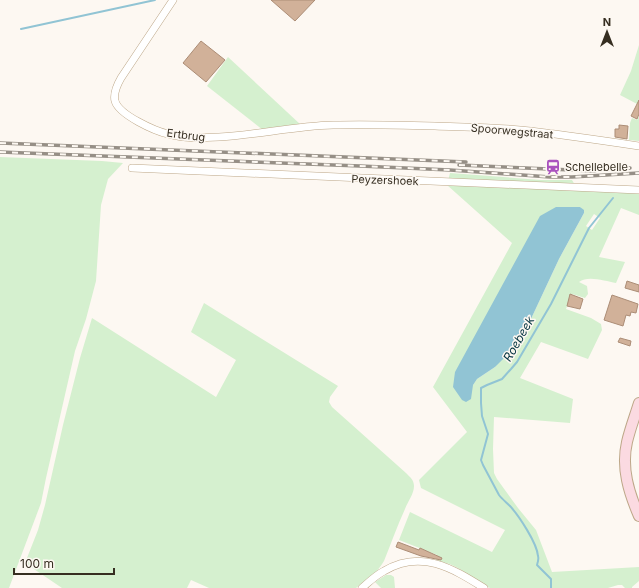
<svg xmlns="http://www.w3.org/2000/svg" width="639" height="588" font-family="Inter,sans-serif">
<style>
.green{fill:#d5f0cf;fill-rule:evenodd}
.water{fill:#91c4d4}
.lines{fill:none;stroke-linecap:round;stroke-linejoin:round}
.stream{stroke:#91c4d4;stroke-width:2}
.building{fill:#d1b199;stroke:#ac8d76}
.street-casing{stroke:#bda788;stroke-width:8}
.secondary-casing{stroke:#bda788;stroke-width:12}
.street{stroke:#fff;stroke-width:7}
.secondary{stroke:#fbdae1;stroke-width:10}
.rail-casing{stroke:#968f86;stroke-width:3.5}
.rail{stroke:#fdf8f2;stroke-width:2;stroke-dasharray:6;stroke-linecap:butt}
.labels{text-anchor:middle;stroke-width:3;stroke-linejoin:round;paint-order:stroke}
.street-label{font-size:11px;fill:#362e21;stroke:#fdf8f2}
.poi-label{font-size:11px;fill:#362e21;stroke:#fdf8f2;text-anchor:start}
.water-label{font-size:12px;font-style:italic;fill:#043541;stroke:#fdf8f2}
</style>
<rect width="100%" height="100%" fill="#fdf8f2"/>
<g class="green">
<path d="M639,45V105L620,95L631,71Z"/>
<path d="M228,57L301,125L263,130L207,86Z"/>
<path d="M639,116V141L629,140L630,123L632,118L637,120Z"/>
<path d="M0,157L102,161L123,163L108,179L101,205L96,281L86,319L75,351L46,478L41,503L9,588H0Z"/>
<path d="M450,173L541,180H572L578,190L639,193V215L621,208L599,257L625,262L616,283C605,281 588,275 579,282L587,286L588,294L585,298L572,294L566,309L591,318L601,324L602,330L588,359L541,342L520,378L573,399L570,423L494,417L493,449L494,473L497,479L518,508L536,530L552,572L639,567V581L632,587V588H625L622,585H618L608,588H490C477,583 467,572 454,566C448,563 442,562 436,560L437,555L399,540L410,512L492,552L505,530L421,488L419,480L467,432L433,387L512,243L447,185ZM580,207L584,213L559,259L530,321L495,367L477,379L473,385ZM594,214L600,218L592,230L586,226Z"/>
<path d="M204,303L338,386L330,397L329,402L332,407L406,473C410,477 414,480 414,486C414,494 408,501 405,509C397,526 391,544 384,561C377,573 367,580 356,588H209L191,580L187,588H62L25,563L38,530L45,505L63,425L80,358L92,318L216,397L236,360L191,332Z"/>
<path d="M386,575H391L394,577L395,588H381L375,582Z"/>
</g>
<path class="water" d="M556,207H580L584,210V213L559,259L530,321L504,358L495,367L477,379L473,385L471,399L466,402L462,400L453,387L455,372L540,216Z"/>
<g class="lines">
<g class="stream">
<path d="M21,29L155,0"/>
<path d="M551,588V579L537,565C538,562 539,559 538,556C537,543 519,516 510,506C506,502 502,499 499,495L483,465L481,460L488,434L482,416L481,403V388L487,385L502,379L511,369L517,362L551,304L589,228L613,198"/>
</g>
</g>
<g class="building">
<path d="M271,0H315L295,21Z"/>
<path d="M201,41L225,60L206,82L183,63Z"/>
<path d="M639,100V114L637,119L631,116Z"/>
<path d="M619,125L628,126L627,139L615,137V129H619Z"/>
<path d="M627,281L639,285V292L625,288Z"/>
<path d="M570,294L583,299L580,309L567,306Z"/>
<path d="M612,295L638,304L636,313L631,312L630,316L626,315L623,326L604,320Z"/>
<path d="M620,338L631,341L630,346L618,342Z"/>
<path d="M398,542L419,550L420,548L442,558L441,560L421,556L396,547Z"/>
</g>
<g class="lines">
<g class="street-casing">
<g id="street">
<path d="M173,0L121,78C117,85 113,93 115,101C119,115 155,131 168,134C184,139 202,138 219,137C257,135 294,126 333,125C367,124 401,125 435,126C463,127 492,127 520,130C559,134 599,140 639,146"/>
<path d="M132,168L639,190"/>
<path d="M362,588C369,582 376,575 384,571C421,549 452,568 484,588"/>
</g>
</g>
<g class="secondary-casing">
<path id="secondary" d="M639,403C635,416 630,429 627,442C621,468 629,493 639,516"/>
</g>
<use href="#street" class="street"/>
<use href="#secondary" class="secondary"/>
<g class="rail-casing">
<g id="rail">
<path d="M0,143L466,162"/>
<path d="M0,152L360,166L450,170L550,177H572L639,173"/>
<path d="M459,165L595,171"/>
<path d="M590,167L630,168"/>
</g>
</g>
<use href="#rail" class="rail"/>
</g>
<defs>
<g id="station-bare" transform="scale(1.2)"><path d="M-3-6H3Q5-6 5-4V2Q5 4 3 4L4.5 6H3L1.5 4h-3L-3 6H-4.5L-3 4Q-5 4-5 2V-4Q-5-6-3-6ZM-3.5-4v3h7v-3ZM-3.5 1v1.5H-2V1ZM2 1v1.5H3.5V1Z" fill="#aa52be" stroke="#fdf8f2" stroke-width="2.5" paint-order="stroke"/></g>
</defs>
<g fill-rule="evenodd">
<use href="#station-bare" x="553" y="167"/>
</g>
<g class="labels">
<g class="street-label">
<text transform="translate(512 131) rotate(5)" y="4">Spoorwegstraat</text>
<text transform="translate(186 135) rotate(7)" y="4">Ertbrug</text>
<text transform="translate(385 180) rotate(2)" y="4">Peyzershoek</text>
</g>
<g class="poi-label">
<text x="565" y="171">Schellebelle</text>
</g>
<g class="water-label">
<text transform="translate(519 339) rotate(-60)" y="4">Roebeek</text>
</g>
</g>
<g transform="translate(607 32)" stroke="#fdf8f2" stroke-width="3" paint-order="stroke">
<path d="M0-3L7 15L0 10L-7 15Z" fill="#362e21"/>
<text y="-6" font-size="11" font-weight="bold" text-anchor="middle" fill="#362e21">N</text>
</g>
<path d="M14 568v6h100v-6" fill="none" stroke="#362e21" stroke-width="2"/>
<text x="20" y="568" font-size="12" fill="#362e21" stroke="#fdf8f2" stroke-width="3" paint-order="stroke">100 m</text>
</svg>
